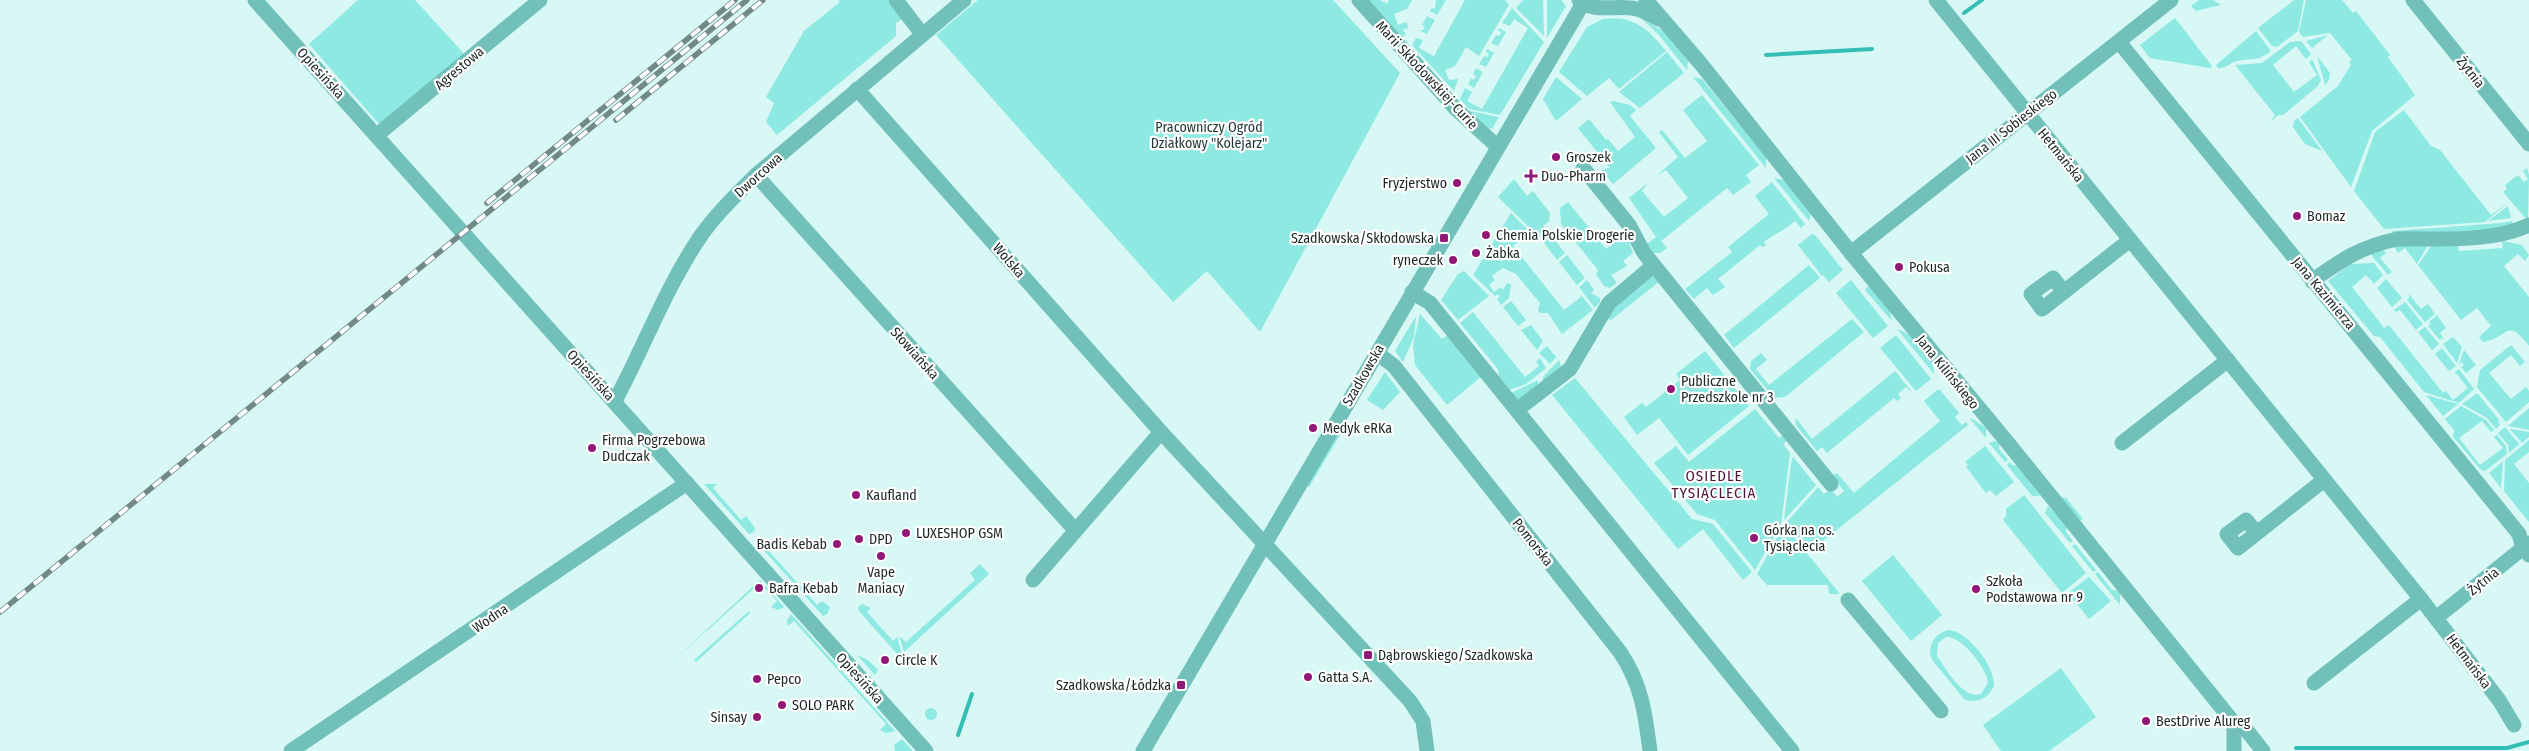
<svg xmlns="http://www.w3.org/2000/svg" width="2529" height="751" font-family="'Fira Sans Condensed',sans-serif">
<style>
.green{fill:#8de9e2;fill-rule:evenodd}
.lines{fill:none;stroke-linecap:round;stroke-linejoin:round}
.stream{stroke:#34beb6;stroke-width:4}
.minor{stroke:#72c0ba;stroke-width:15}
.rail-casing{stroke:#728986;stroke-width:5.5}
.rail{stroke:#fff;stroke-width:4;stroke-dasharray:11;stroke-linecap:butt}
.poi-dot{fill:#911876;stroke:#fff;stroke-width:2}
.labels{text-anchor:middle;stroke-width:4.5;stroke-linejoin:round;paint-order:stroke}
.street-label{font-size:14px;fill:#1a2725;stroke:#fff}
.park-label{font-size:14px;fill:#1f3634;stroke:#fff}
.poi-label{font-size:14px;fill:#1a2725;stroke:#fff;text-anchor:start}
.neighbourhood-label{font-size:15px;letter-spacing:1px;fill:#4d153f;stroke:#fff}
</style>
<rect width="100%" height="100%" fill="#d7f8f4"/>
<g class="green">
<path d="M358,0H415L466,56L380,125L309,44Z"/>
<path d="M838,0H888L902,19L896,23V36L777,135L766,122L774,103L766,97L804,31L840,2Z"/>
<path d="M978,0H1333L1400,73L1260,332L1207,271L1173,302L936,35Z"/>
<path d="M1367,0H1380L1387,4L1389,0H1412L1407,9L1394,14L1398,25L1406,22L1408,26L1407,30L1405,28L1403,31L1406,33L1402,39Z"/>
<path d="M1436,0H1446L1437,15L1430,11L1432,8L1435,9Z"/>
<path d="M1465,0H1505L1509,5L1479,56L1466,47L1455,66L1445,70L1449,80L1458,79L1454,91L1412,45L1416,38L1423,40L1419,48L1434,56Z"/>
<path d="M1523,0H1543L1544,36L1516,8Z"/>
<path d="M1547,0H1561L1566,6L1547,38Z"/>
<path d="M2199,0H2213L2221,5L2196,11L2191,6Z"/>
<path d="M2294,0H2304L2298,31L2277,47L2272,46L2258,28Z"/>
<path d="M2306,0H2342L2353,13L2356,11L2390,55L2388,57L2415,95L2372,131L2351,187L2300,117L2338,86L2351,65L2349,62L2352,60L2330,33L2303,37L2299,32Z"/>
<path d="M1512,8L1544,42L1500,115L1469,109L1460,99L1465,88L1472,92L1467,101L1482,109L1528,28L1514,19L1510,26L1502,23Z"/>
<path d="M1427,16L1435,20L1427,34L1419,30H1423L1425,26L1422,25Z"/>
<path d="M1639,16L1667,34L1688,60L1687,70L1658,34Z"/>
<path d="M2175,18L2212,66L2210,68L2150,58L2140,45Z"/>
<path d="M1603,19C1633,15 1648,29 1666,51L1619,89L1609,78L1587,96L1559,72L1587,27Z"/>
<path d="M1499,28L1506,32L1498,46L1491,43L1496,35L1499,36L1501,32L1498,31Z"/>
<path d="M2256,31L2271,51C2254,64 2247,56 2232,63C2226,66 2225,68 2218,68L2216,65Z"/>
<path d="M2328,35L2312,48L2306,41Z"/>
<path d="M2301,41L2311,54L2306,59L2296,46L2273,65L2294,92L2317,75L2309,62L2312,59L2321,80L2318,86L2283,115H2278L2270,122L2275,115L2235,65L2262,63L2290,42Z"/>
<path d="M1487,49L1494,53L1486,67L1479,64L1484,56L1487,57L1489,54L1486,52Z"/>
<path d="M1667,52L1684,73L1640,108L1619,92Z"/>
<path d="M2317,56L2330,73L2329,80L2325,85Z"/>
<path d="M1476,68L1483,72L1474,88L1468,84L1471,78L1474,80L1476,76L1473,74Z"/>
<path d="M1556,77L1582,99L1556,121L1543,99Z"/>
<path d="M1693,77L1702,79L1766,157V168Z"/>
<path d="M1702,95L1759,165L1746,175L1751,182L1733,195L1727,188L1661,241L1667,248L1660,253H1653L1646,245L1656,237L1629,198L1648,183L1642,191L1664,217L1688,198L1666,170L1656,176L1678,157L1659,132L1662,130L1685,158L1707,141L1683,110Z"/>
<path d="M1613,101L1630,105L1636,110L1630,116L1656,148L1613,184L1608,178L1603,182L1598,176L1602,170L1610,168L1578,128L1589,119L1606,140L1608,139L1618,151L1635,137L1610,102Z"/>
<path d="M2404,110L2431,146L2440,150L2491,215L2508,203L2485,222L2384,229L2354,191L2375,132Z"/>
<path d="M1467,111H1470L1499,117L1492,129L1489,128L1487,132Z"/>
<path d="M2298,118L2322,151L2305,144L2293,127L2294,121Z"/>
<path d="M2527,168L2529,175L2528,221L2503,192L2507,189L2505,185L2518,175L2524,182L2528,179L2523,171Z"/>
<path d="M1774,178L1784,180L1811,213L1809,221Z"/>
<path d="M1514,179L1527,196L1533,191L1550,213L1549,221L1543,226L1548,232L1540,238L1498,197Z"/>
<path d="M1772,182L1805,224L1801,228L1795,221C1785,230 1774,234 1764,242L1766,245L1763,247L1760,245L1718,279L1725,287L1713,295L1707,288L1694,299L1685,289L1732,252L1728,247L1769,214L1755,196Z"/>
<path d="M1568,202L1606,249L1626,234L1633,253L1623,261L1627,266L1611,275L1617,283L1610,288L1604,286L1596,274L1598,270L1561,224L1560,208Z"/>
<path d="M2508,206L2511,218L2488,221Z"/>
<path d="M1511,213L1530,232L1513,246L1564,310L1582,296L1593,310L1562,334L1548,313H1540L1538,310L1540,303L1516,274L1503,268L1492,276L1495,280L1489,285L1494,292L1501,287L1503,290L1507,283L1511,285L1509,298L1501,305L1497,299L1500,297L1498,294L1495,296L1473,275Z"/>
<path d="M2512,221L2513,227L2507,229L2392,235V231L2502,223Z"/>
<path d="M1550,234L1565,253L1557,260L1542,240Z"/>
<path d="M1812,234L1815,235L1843,270L1829,282L1823,275L1822,276L1798,245Z"/>
<path d="M2458,241L2459,251L2503,248L2502,241L2522,245L2529,255L2525,261L2518,254L2504,266L2529,297V346C2506,316 2509,338 2483,342L2479,337L2491,326L2477,308L2461,320L2418,265L2434,242Z"/>
<path d="M2423,242L2427,247L2417,264L2405,248L2398,253L2395,248L2397,245Z"/>
<path d="M2382,249L2386,253L2380,258L2392,272L2388,275L2368,251Z"/>
<path d="M1567,255L1585,278L1577,285L1559,262Z"/>
<path d="M2374,263L2383,275L2374,284L2366,275L2352,287L2384,328L2389,325L2443,393L2446,391L2453,400L2468,388L2455,372L2459,369L2474,389L2459,403L2424,392L2380,337L2374,336L2328,281L2350,264Z"/>
<path d="M1809,265L1820,278L1734,348L1724,335Z"/>
<path d="M1464,271L1489,296L1458,320L1441,300L1458,274Z"/>
<path d="M1650,275L1660,281L1611,320L1607,319L1621,297Z"/>
<path d="M2386,279L2402,298L2392,307L2377,288Z"/>
<path d="M1587,280L1594,290L1591,293L1600,298V302L1595,308L1579,287Z"/>
<path d="M1851,280L1888,326L1873,338L1836,293Z"/>
<path d="M1869,285L1890,311L1892,321L1865,290Z"/>
<path d="M2409,294L2421,309L2428,304L2435,314L2425,322L2407,300L2409,298Z"/>
<path d="M1511,301L1526,320L1518,326L1503,307Z"/>
<path d="M2405,302L2423,324L2416,330L2400,310L2396,312L2394,310Z"/>
<path d="M1473,312L1525,377L1539,366L1536,362L1540,358L1546,368L1526,384L1509,390L1499,378L1498,369L1460,323Z"/>
<path d="M1420,314L1442,339L1448,335L1482,376L1447,405L1415,365L1413,345Z"/>
<path d="M2437,315L2446,328L2440,333L2445,341L2442,338L2440,340L2428,326L2431,324L2429,322Z"/>
<path d="M1416,316L1414,337L1403,362L1395,351Z"/>
<path d="M1852,319L1864,332L1785,397L1774,398L1750,369L1751,361L1761,353L1767,360L1756,369L1769,385Z"/>
<path d="M1531,325L1543,341L1537,350L1521,330Z"/>
<path d="M2425,327L2439,344L2432,350L2418,332Z"/>
<path d="M1897,329C1912,333 1935,358 1934,374Z"/>
<path d="M1896,335L1931,379L1916,391L1880,348Z"/>
<path d="M2453,337L2462,347L2457,363L2443,344Z"/>
<path d="M2511,345L2525,362L2520,366L2511,355L2489,373L2511,399L2526,387L2529,391V402L2506,422L2477,387L2480,370Z"/>
<path d="M1547,346L1556,357L1550,364L1539,353Z"/>
<path d="M2442,348L2456,366L2449,371L2435,354Z"/>
<path d="M2464,350L2476,365L2466,373L2461,367L2464,365L2462,362L2459,364Z"/>
<path d="M1705,351L1749,406L1688,455L1659,418L1637,435L1624,417L1642,403L1646,407L1680,380L1676,374Z"/>
<path d="M1559,360L1561,366L1542,387L1543,377Z"/>
<path d="M1895,371L1913,393L1906,387L1898,394L1901,398L1897,401L1894,398L1827,453L1822,447L1817,451L1795,424L1796,418L1812,439Z"/>
<path d="M1385,372L1400,392L1383,410L1367,400Z"/>
<path d="M1575,378L1692,519L1713,524L1752,572L1743,580L1703,529L1678,549L1552,395Z"/>
<path d="M1538,380V390L1523,399H1516L1511,393Z"/>
<path d="M1937,390H1940L1959,413L1955,417L1962,425L1966,422L1968,425L1823,541L1802,543L1786,523L1818,487L1824,494L1831,489L1837,497L1844,491L1833,476L1837,473L1854,493L1940,421L1924,401Z"/>
<path d="M2476,394H2478L2500,421L2498,422L2500,425L2496,429L2487,418L2462,404Z"/>
<path d="M2426,395L2458,404L2443,416Z"/>
<path d="M2461,406L2486,420L2494,430L2491,432L2482,421L2459,438L2480,465L2503,448L2494,437L2497,435L2506,446L2507,454L2485,471L2481,470L2453,437L2454,430L2445,419Z"/>
<path d="M2529,408V430L2509,426H2508Z"/>
<path d="M1755,409L1779,438L1785,434L1789,439L1783,444L1790,453L1781,525L1755,570L1715,520L1697,514L1654,463L1676,446L1689,462Z"/>
<path d="M1971,418L1986,428V438L1970,419Z"/>
<path d="M1342,425H1346L1309,487L1307,485Z"/>
<path d="M2505,427L2519,444L2509,453L2508,445L2498,433Z"/>
<path d="M2510,429L2529,432V437L2522,443Z"/>
<path d="M2529,440V452L2514,464L2529,483V522L2504,491L2505,460Z"/>
<path d="M1995,441L2000,443L1999,449L2008,460L2005,462L1989,443Z"/>
<path d="M1985,446L2014,482L1996,496L1990,490L1986,493L1966,467L1968,465L1965,462Z"/>
<path d="M1793,457L1816,485L1784,520L1791,464Z"/>
<path d="M2503,461L2501,488L2489,473Z"/>
<path d="M2010,462L2012,465L2019,466L2040,496H2032L2007,465Z"/>
<path d="M704,484H717L713,488L741,520L746,516L755,528L754,532L749,534Z"/>
<path d="M2024,495L2086,573L2062,593L2003,520L2006,516V509Z"/>
<path d="M2060,497L2066,498L2083,519L2079,521Z"/>
<path d="M2048,506L2067,526L2066,532L2073,541L2070,543L2045,513Z"/>
<path d="M1784,525L1840,594H1829L1828,585H1767L1757,574Z"/>
<path d="M767,539L775,545L769,551L817,605L822,601L830,607L827,614L823,616L760,546Z"/>
<path d="M2075,544L2096,570L2093,572L2072,546Z"/>
<path d="M1893,555L1942,615L1911,641L1862,581Z"/>
<path d="M980,564L989,574L904,652L899,636L906,642L975,580L970,573Z"/>
<path d="M2098,572L2112,590L2120,591V605L2095,574Z"/>
<path d="M2089,577L2111,601L2089,619L2068,593Z"/>
<path d="M760,580L784,607L778,610L771,607L777,601L760,583L673,661Z"/>
<path d="M862,604L871,608L867,612L893,641L897,637L902,654L899,656L859,611L858,607Z"/>
<path d="M749,611L750,613L696,662L694,660Z"/>
<path d="M791,614L895,731L886,733L880,730L886,724L794,621L788,626L787,620Z"/>
<path d="M1948,630C1968,631 1995,666 1994,686C1988,698 1979,703 1965,700L1933,661C1926,647 1933,635 1948,630ZM1946,637C1961,635 1987,668 1988,683L1981,694C1963,700 1946,669 1937,656L1938,643Z"/>
<path d="M857,655L868,660L878,670L875,675Z"/>
<path d="M2061,668L2096,717L2049,751H2001L1983,725Z"/>
<circle cx="931" cy="714" r="6"/>
<path d="M902,739L913,751H895L894,745Z"/>
</g>
<g class="lines">
<g class="stream">
<path d="M1964,13L1982,0"/>
<path d="M1766,55L1872,49"/>
<path d="M958,735L972,694"/>
<path d="M2296,748H2507L2529,742"/>
</g>
<g class="minor">
<path d="M255,0L926,751"/>
<path d="M896,0L922,34"/>
<path d="M1359,0L1456,109L1498,147"/>
<path d="M1579,0C1594,14 1619,4 1637,9C1645,11 1652,16 1659,19"/>
<path d="M1646,0L1701,64L1851,253L2008,443L2234,723L2244,727L2263,751"/>
<path d="M1936,0L2421,599L2499,700L2514,725"/>
<path d="M2413,0L2529,144"/>
<path d="M2119,42L2494,503L2519,534L2523,548L2529,555"/>
<path d="M857,89L1161,432L1410,701L1423,721L1427,751"/>
<path d="M377,135L540,0"/>
<path d="M1583,168L1629,225L1644,253L1831,484"/>
<path d="M756,175L1075,530"/>
<path d="M1851,253L2171,0"/>
<path d="M2312,281C2341,260 2362,246 2398,239C2440,238 2490,243 2529,225"/>
<path d="M1412,292L1430,303L1792,751"/>
<path d="M2064,292L2053,278L2031,294L2042,309L2130,240"/>
<path d="M1377,353L1394,366L1620,652C1642,685 1645,713 1650,751"/>
<path d="M615,401C644,347 665,289 700,237C716,214 736,195 756,175L964,0"/>
<path d="M1517,410L1570,369L1609,303L1654,265"/>
<path d="M2122,443L2228,360"/>
<path d="M2257,533L2246,520L2227,534L2238,548L2324,480"/>
<path d="M1033,580L1161,432"/>
<path d="M1848,600L1941,711"/>
<path d="M2436,618L2529,543"/>
<path d="M2314,683L2421,599"/>
<path d="M2234,723V751"/>
<path d="M291,751L687,483"/>
<path d="M1143,751L1585,0"/>
</g>
<g class="rail-casing">
<g id="rail">
<path d="M616,120L763,0"/>
<path d="M487,203L735,0"/>
<path d="M0,612L747,0"/>
</g>
</g>
<use href="#rail" class="rail"/>
</g>
<g class="poi-dot">
<circle cx="1556" cy="157" r="5"/>
<path d="M1528.5 168.5h5v5h5v5h-5v5h-5v-5h-5v-5h5z"/>
<circle cx="1457" cy="183" r="5"/>
<circle cx="2297" cy="216" r="5"/>
<circle cx="1486" cy="235" r="5"/>
<rect x="1439" y="233" width="10" height="10" rx="2.5"/>
<circle cx="1476" cy="253" r="5"/>
<circle cx="1453" cy="260" r="5"/>
<circle cx="1899" cy="267" r="5"/>
<circle cx="1671" cy="389" r="5"/>
<circle cx="1313" cy="428" r="5"/>
<circle cx="592" cy="448" r="5"/>
<circle cx="856" cy="495" r="5"/>
<circle cx="906" cy="533" r="5"/>
<circle cx="1754" cy="538" r="5"/>
<circle cx="859" cy="539" r="5"/>
<circle cx="837" cy="544" r="5"/>
<circle cx="881" cy="556" r="5"/>
<circle cx="759" cy="588" r="5"/>
<circle cx="1976" cy="589" r="5"/>
<rect x="1363" y="650" width="10" height="10" rx="2.5"/>
<circle cx="885" cy="660" r="5"/>
<circle cx="1308" cy="677" r="5"/>
<circle cx="757" cy="679" r="5"/>
<rect x="1176" y="680" width="10" height="10" rx="2.5"/>
<circle cx="782" cy="705" r="5"/>
<circle cx="757" cy="717" r="5"/>
<circle cx="2146" cy="721" r="5"/>
</g>
<g class="labels">
<g class="street-label">
<text transform="translate(459 68) rotate(-40)" y="5">Agrestowa</text>
<text transform="translate(2471 72) rotate(51)" y="5">Żytnia</text>
<text transform="translate(321 73) rotate(48)" y="5">Opiesińska</text>
<text transform="translate(1427 75) rotate(47)" y="5">Marii Skłodowskiej-Curie</text>
<text transform="translate(2011 126) rotate(-38)" y="5">Jana III Sobieskiego</text>
<text transform="translate(2061 155) rotate(51)" y="5">Hetmańska</text>
<text transform="translate(758 175) rotate(-42)" y="5">Dworcowa</text>
<text transform="translate(1009 260) rotate(49)" y="5">Wolska</text>
<text transform="translate(2324 293) rotate(50)" y="5">Jana Kazimierza</text>
<text transform="translate(915 353) rotate(48)" y="5">Słowiańska</text>
<text transform="translate(1948 372) rotate(51)" y="5">Jana Kilińskiego</text>
<text transform="translate(591 375) rotate(48)" y="5">Opiesińska</text>
<text transform="translate(1363 375) rotate(-60)" y="5">Szadkowska</text>
<text transform="translate(1533 542) rotate(52)" y="5">Pomorska</text>
<text transform="translate(2483 581) rotate(-39)" y="5">Żytnia</text>
<text transform="translate(490 618) rotate(-34)" y="5">Wodna</text>
<text transform="translate(2469 661) rotate(53)" y="5">Hetmańska</text>
<text transform="translate(860 678) rotate(48)" y="5">Opiesińska</text>
</g>
<g class="park-label">
<text x="1209" y="132">Pracowniczy Ogród<tspan x="1209" dy="16">Działkowy "Kolejarz"</tspan></text>
</g>
<g class="poi-label">
<text x="1566" y="162">Groszek</text>
<text x="1541" y="181">Duo-Pharm</text>
<text x="1447" y="188" text-anchor="end">Fryzjerstwo</text>
<text x="2307" y="221">Bomaz</text>
<text x="1496" y="240">Chemia Polskie Drogerie</text>
<text x="1434" y="243" text-anchor="end">Szadkowska/Skłodowska</text>
<text x="1486" y="258">Żabka</text>
<text x="1443" y="265" text-anchor="end">ryneczek</text>
<text x="1909" y="272">Pokusa</text>
<text x="1681" y="386">Publiczne<tspan x="1681" dy="16">Przedszkole nr 3</tspan></text>
<text x="1323" y="433">Medyk eRKa</text>
<text x="602" y="445">Firma Pogrzebowa<tspan x="602" dy="16">Dudczak</tspan></text>
<text x="866" y="500">Kaufland</text>
<text x="1764" y="535">Górka na os.<tspan x="1764" dy="16">Tysiąclecia</tspan></text>
<text x="916" y="538">LUXESHOP GSM</text>
<text x="869" y="544">DPD</text>
<text x="827" y="549" text-anchor="end">Badis Kebab</text>
<text x="881" y="577" text-anchor="middle">Vape<tspan x="881" dy="16">Maniacy</tspan></text>
<text x="1986" y="586">Szkoła<tspan x="1986" dy="16">Podstawowa nr 9</tspan></text>
<text x="769" y="593">Bafra Kebab</text>
<text x="1378" y="660">Dąbrowskiego/Szadkowska</text>
<text x="895" y="665">Circle K</text>
<text x="1318" y="682">Gatta S.A.</text>
<text x="767" y="684">Pepco</text>
<text x="1171" y="690" text-anchor="end">Szadkowska/Łódzka</text>
<text x="792" y="710">SOLO PARK</text>
<text x="747" y="722" text-anchor="end">Sinsay</text>
<text x="2156" y="726">BestDrive Alureg</text>
</g>
<g class="neighbourhood-label">
<text x="1714" y="481">OSIEDLE<tspan x="1714" dy="17">TYSIĄCLECIA</tspan></text>
</g>
</g>
</svg>
